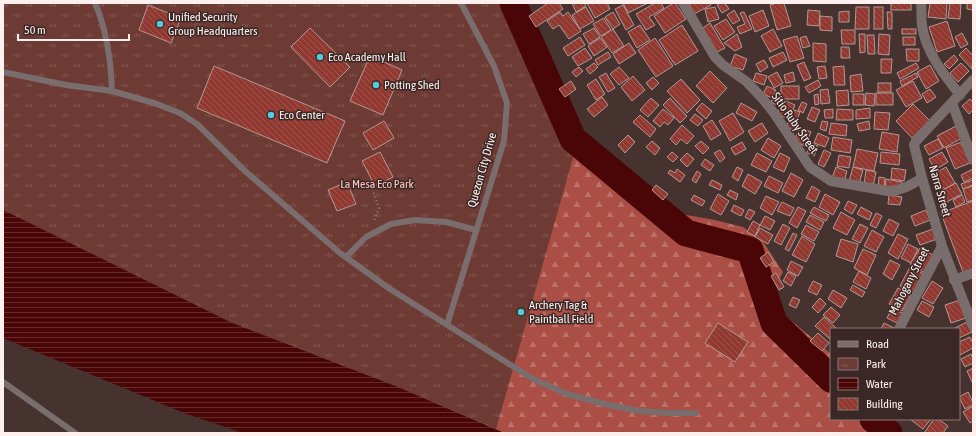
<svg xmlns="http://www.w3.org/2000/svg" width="976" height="436" font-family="'Asap Condensed',sans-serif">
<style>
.forest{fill:url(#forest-firs)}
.park{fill:url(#park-tufts)}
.water{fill:url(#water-rules)}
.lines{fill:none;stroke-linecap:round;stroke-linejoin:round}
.river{stroke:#4a0606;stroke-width:27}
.building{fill:url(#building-back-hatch);stroke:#b19995}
.path{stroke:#8b7977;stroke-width:2.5;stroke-dasharray:1 3;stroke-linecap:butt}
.service{stroke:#796e6d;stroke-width:6}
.minor{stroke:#796e6d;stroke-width:10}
.poi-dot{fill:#53cbdb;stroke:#3b2826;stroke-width:1.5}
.labels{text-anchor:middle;stroke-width:3;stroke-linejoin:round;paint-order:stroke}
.poi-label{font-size:12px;fill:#fdf0ee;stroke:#3b2826;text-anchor:start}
.street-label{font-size:12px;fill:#fdf0ee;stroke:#3b2826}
.park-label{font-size:12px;fill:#fec9c2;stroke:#3b2826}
</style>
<defs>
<pattern id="forest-firs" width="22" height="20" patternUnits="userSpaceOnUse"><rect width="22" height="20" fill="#ab4f46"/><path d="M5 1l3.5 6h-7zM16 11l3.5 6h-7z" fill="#bc716a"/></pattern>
<pattern id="park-tufts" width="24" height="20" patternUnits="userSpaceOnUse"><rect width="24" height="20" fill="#6e3a34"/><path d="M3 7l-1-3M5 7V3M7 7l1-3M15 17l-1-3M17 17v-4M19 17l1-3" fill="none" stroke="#845752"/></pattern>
<pattern id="water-rules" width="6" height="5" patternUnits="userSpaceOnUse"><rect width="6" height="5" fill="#4a0606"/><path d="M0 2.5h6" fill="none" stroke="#652b2b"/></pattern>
<pattern id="building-back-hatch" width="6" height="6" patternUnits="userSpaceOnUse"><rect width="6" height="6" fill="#913831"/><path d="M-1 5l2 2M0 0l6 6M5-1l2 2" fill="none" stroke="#a1554f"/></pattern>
</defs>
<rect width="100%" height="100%" fill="#46322f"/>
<path class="forest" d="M3,3H513L573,139L630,171L675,213L715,220L743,227L764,243L783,272L768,301L831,354V419H892L902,433H504L398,387L315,355L3,210Z"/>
<path class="park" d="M3,3H513L573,139V158L496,429L398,387L232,323L3,210Z"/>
<path class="water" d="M3,210L232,323L398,387L504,433H243L184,413L3,338Z"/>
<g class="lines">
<g class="river">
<path d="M513,3L573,139L686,233L750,250L774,323L831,379"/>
<path d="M873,419L889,433"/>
</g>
</g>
<g class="building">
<path d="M548,3H559L563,9L536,27L529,16Z"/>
<path d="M572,3H584L586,6L576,12Z"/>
<path d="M587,3H607L610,9L595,18Z"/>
<path d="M623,3H648L628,13Z"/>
<path d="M655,3H661L664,8L649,17L655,25L646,30L636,14Z"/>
<path d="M673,3H675L686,19L665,33L654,16Z"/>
<path d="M689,3H710L711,5L694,14Z"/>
<path d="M720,3H725L729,9L722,13L717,5Z"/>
<path d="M777,3H784L791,26L777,30L770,5Z"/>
<rect x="891" y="3" width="20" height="7"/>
<path d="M930,3H947L946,19L928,17Z"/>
<path d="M950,3H961L960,19L948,18Z"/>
<path d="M967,3H973V10L967,9Z"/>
<path d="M148,5L181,18L171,43L139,30Z"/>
<path d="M623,5L634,25L626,30L615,9Z"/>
<path d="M586,7L594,21L580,29L572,15Z"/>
<path d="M715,7L719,19L708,22L705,9Z"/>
<path d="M856,7H869V29H855Z"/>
<rect x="874" y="7" width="9" height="22"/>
<path d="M734,10L740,20L733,24L727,15Z"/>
<path d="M763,10L769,26L755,32L749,16Z"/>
<path d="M808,10L820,11L819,26L807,25Z"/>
<path d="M849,11V22H839V12Z"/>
<path d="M560,12L563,16L568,12L581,31L569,39L559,25L553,29L547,21Z"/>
<path d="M613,12L620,24L613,29L605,17Z"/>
<path d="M744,12L752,29L740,34L737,27L745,24L740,13Z"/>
<path d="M887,12H892V29H888Z"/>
<path d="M820,16L832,17V31L820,30Z"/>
<path d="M604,18L611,30L601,36L593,24Z"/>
<path d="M726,19L735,32L723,40L714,26Z"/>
<path d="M947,21L955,46L937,52L929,27Z"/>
<path d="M710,23L725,48L717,52L703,28Z"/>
<path d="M640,25L650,40L637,48L628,32Z"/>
<path d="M682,25L698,51L675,65L659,40Z"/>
<path d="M310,28L350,67L330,87L291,47Z"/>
<path d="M594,28L600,37L589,44L583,34Z"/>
<path d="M613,29L624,46L612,53L601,37Z"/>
<path d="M773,29L782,46L770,52L761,36Z"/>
<rect x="902" y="29" width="14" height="5"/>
<path d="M841,30H855V44H842Z"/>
<path d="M962,33L968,44L961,48L955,37Z"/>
<path d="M737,34L742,47L735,51L724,43Z"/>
<path d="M859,34H865V52L860,53Z"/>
<path d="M879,34L890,35L889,55L878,54Z"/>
<path d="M867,35H874L875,54H868Z"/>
<path d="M797,36L804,58L790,62L783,40Z"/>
<path d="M806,36L810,46L803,48L800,38Z"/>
<path d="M580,37L585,45L568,56L563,48Z"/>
<rect x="903" y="37" width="12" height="8"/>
<path d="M600,38L607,47L594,56L588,46Z"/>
<path d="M655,38L673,66L656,77L638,50Z"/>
<path d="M629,43L636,53L619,64L613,54Z"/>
<path d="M813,43L826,44V62L813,61Z"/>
<path d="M841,47H849L850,58H841Z"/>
<path d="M585,48L592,58L578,66L572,57Z"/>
<path d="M966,48L973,56L972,69L959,55Z"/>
<path d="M906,49H919V61H907Z"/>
<path d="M608,52L611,57L598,65L595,60Z"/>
<path d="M783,52L787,60L773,67L769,58Z"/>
<path d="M735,54L747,59L743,70L730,66Z"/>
<path d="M954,55L958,60L949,69L944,64Z"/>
<path d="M370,56L402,70L383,115L350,101Z"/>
<path d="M881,59H892L891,73H881Z"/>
<path d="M764,60L768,67L760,72L756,64Z"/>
<path d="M804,62L811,78L804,81L797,65Z"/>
<path d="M594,63L598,67L590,74L586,69Z"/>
<path d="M916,63L919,68L900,79L897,73Z"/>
<path d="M961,63L969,71L958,82L950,73Z"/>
<path d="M930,65L939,81L926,89L917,72Z"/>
<path d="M214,66L345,121L327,163L197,108Z"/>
<path d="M825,66L827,78L819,79L817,67Z"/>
<path d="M844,66L845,85H834L833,67Z"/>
<path d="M579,67L583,71L576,77L572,72Z"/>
<path d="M619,67L629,78L619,85L610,74Z"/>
<path d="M710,71L727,88L713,103L696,86Z"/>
<path d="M777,72L783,83L774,88L768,77Z"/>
<path d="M793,72L795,81L786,83L784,75Z"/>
<path d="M606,73L615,88L608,92L599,77Z"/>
<path d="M756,73L767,76L764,85L753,81Z"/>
<path d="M916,73L918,77L902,86L900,81Z"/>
<path d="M861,74L863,91L851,92L850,76Z"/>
<path d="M633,76L645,90L632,101L621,87Z"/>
<path d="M653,77L659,83L652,90L646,83Z"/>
<path d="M596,79L605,94L596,100L587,85Z"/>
<path d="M681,79L700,100L687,113L667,91Z"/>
<path d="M818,80L821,86L809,93L805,87Z"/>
<path d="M571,81L576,89L565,97L559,89Z"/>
<path d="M913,81L922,98L906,107L896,90Z"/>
<rect x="878" y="83" width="13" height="9"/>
<path d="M767,86L776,90L772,98L763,94Z"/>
<rect x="781" y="86" width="18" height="13"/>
<path d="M828,89L830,103L821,104L820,90Z"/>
<path d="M930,89L936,97L927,103L922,94Z"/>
<path d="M848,90L849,105L837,106L836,91Z"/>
<path d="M866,93L875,94L874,106L865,105Z"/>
<rect x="876" y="93" width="17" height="12"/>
<path d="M775,94L780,96L776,105L771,102Z"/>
<path d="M818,94L819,104L815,105L814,95Z"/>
<rect x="853" y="94" width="11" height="11"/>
<path d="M602,97L608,105L594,117L587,109Z"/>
<path d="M651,98L659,105L648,117L640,110Z"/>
<path d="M670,98L687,116L680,123L663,105Z"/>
<path d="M970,99L973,102V110L969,114L962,106Z"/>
<path d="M784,100L795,105L789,119L777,114Z"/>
<path d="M802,102L807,104L803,113L798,110Z"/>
<path d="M702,103L712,111L706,119L696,110Z"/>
<path d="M741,103L757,112L752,121L736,113Z"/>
<path d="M913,104L930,121L912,138L896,121Z"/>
<path d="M812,107L820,110L815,122L807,119Z"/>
<path d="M870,108V118L856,119V110Z"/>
<path d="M663,109L674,118L668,125L664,122L660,127L653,121Z"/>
<path d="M833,109V118H825L824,110Z"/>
<path d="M837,109L853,110V120H836Z"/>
<path d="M794,110L800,112L796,122L790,119Z"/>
<path d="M875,112L890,113L888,130L874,129Z"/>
<path d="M733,113L744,132L730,141L719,121Z"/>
<path d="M695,114L703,120L698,126L690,120Z"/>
<path d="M640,115L656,129L650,137L633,122Z"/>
<path d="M712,120L721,134L711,140L703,126Z"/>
<path d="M384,121L394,138L373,150L363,133Z"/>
<path d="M789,121L796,124L793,130L786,127Z"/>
<path d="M822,121L828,122L826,131L820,129Z"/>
<path d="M869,121L870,129L859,131L857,124Z"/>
<path d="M762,123L768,133L755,142L748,131Z"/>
<path d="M831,123L847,125L846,136L829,134Z"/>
<path d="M682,125L694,136L687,144L681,139L676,145L670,139Z"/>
<path d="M956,126L962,138L944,148L937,136Z"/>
<path d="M800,127L811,132L805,146L794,141Z"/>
<path d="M882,132L899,135L897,152L879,149Z"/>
<path d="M818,133L829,138L825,147L814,143Z"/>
<path d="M628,135L635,142L625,153L618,145Z"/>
<path d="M833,137L852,140L850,153L831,150Z"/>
<path d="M768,138L781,146L774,158L761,150Z"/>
<path d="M938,139L943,148L929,155L924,146Z"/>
<path d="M652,141L660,148L655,155L646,147Z"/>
<path d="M701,141L709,148L703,154L695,146Z"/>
<path d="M742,142L746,149L735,155L731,148Z"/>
<path d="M961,142L970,163L955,169L946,148Z"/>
<path d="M811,143L818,146L814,156L807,153Z"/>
<path d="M857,149L878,153L874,171L853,167Z"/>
<path d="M720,150L725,158L720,162L714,153Z"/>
<path d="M824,150L831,153L824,167L818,164Z"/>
<path d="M380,152L393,177L375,186L362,161Z"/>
<path d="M672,152L678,157L673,162L667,157Z"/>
<path d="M881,152L900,154L899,165L880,163Z"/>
<path d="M942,152L948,162L935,170L929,159Z"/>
<path d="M687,153L694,159L687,167L680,160Z"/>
<path d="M757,153L772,161L766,172L751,165Z"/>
<path d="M780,153L790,158L784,172L773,167Z"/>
<path d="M839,155L851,157L849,168L837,166Z"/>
<path d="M705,159L714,165L710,171L701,165Z"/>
<path d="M737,167L743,170L738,181L732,177Z"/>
<path d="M836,167L847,171L844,182L832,178Z"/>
<path d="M853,167L863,170L859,184L849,181Z"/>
<path d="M946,167L955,183L943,190L934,174Z"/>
<path d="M892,168L906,170L904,181L891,179Z"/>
<path d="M677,169L685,175L680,182L668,173L670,170L675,173Z"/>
<path d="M973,169V178L964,182L961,175Z"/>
<path d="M866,170L876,172L873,187L864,185Z"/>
<path d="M697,171L701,174L696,183L692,180Z"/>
<path d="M791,173L803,180L794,197L782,191Z"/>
<path d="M748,174L762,182L755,194L742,186Z"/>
<path d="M769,176L783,183L778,193L764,186Z"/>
<path d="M879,177L885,178L884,188L878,187Z"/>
<path d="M886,179L902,182L901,191L885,188Z"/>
<path d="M712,180L722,185L720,190L709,185Z"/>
<path d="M973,180V185L963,189L961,184Z"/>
<path d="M347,182L356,204L337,211L328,190Z"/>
<path d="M956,183L962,194L943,204L937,193Z"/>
<path d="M656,185L668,194L663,200L652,190Z"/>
<path d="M812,186L820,191L815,202L806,198Z"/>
<path d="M973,186V200L967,202L963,189Z"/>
<path d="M730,190L738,194L736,200L727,195Z"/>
<path d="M718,194L729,201L721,215L710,209Z"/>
<path d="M825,194L840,202L833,215L819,207Z"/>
<path d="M694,195L705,201L702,206L691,200Z"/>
<path d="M889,195L902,197L900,205L888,204Z"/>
<path d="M962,195L965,202L956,207L953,200Z"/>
<path d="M766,196L779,202L772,215L760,208Z"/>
<path d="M848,201L857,205L852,214L844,209Z"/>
<path d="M973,201V272L964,275L941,213Z"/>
<path d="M782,202L794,208L790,216L777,211Z"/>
<path d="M734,205L744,210L741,216L731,211Z"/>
<path d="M798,207L806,211L797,228L789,223Z"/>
<path d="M814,207L829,215L826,221L810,213Z"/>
<path d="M861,207L872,213L869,220L857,214Z"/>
<path d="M749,209L755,212L750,220L745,217Z"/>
<path d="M926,210L930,220L915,226L911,216Z"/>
<path d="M841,212L855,220L847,235L833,228Z"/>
<path d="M876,213L882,216L876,228L870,225Z"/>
<path d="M810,215L824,222L820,230L806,222Z"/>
<path d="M765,216L775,221L770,230L760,225Z"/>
<path d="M889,219L899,224L893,236L883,231Z"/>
<path d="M753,221L760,225L755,236L747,232Z"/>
<path d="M783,224L790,228L781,245L774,241Z"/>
<path d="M860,224L868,228L860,243L852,239Z"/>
<path d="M806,225L819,232L814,241L801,234Z"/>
<path d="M760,228L773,235L768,244L755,237Z"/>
<path d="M933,229L937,239L920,245L916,235Z"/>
<path d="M872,230L884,237L876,252L864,246Z"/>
<path d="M793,233L797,235L789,251L785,249Z"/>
<path d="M898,234L908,239L898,259L888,253Z"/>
<path d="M802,236L815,244L806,262L792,255Z"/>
<path d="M841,239L858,244L853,262L836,256Z"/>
<path d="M908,244L918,249L911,263L901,258Z"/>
<path d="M920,248L940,259L930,276L910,264Z"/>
<path d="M863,249L876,255L867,275L854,268Z"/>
<path d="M768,252L774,262L766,267L760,258Z"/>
<path d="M890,260L900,265L892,280L883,274Z"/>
<path d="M791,261L803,267L798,276L787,270Z"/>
<path d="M910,267L924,274L914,293L900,286Z"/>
<path d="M859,271L871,278L866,289L853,282Z"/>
<path d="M788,272L796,276L791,286L783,281Z"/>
<path d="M776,273L784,287L779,290L771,276Z"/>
<path d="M813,281L822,285L817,295L808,291Z"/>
<path d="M932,281L943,288L933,304L922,298Z"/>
<path d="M853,285L865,292L862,297L850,290Z"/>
<path d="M898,288L911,295L902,311L889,304Z"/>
<path d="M833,290L847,298L841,308L828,299Z"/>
<path d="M793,297L800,300L796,308L789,305Z"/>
<path d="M820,298L826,304L818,313L812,307Z"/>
<path d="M960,300L966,318L951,323L945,305Z"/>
<path d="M922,301L934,307L929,317L917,310Z"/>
<path d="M831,307L840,315L833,323L823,315Z"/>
<path d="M892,308L906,315L901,325L887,318Z"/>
<path d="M824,317L837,329H831V340L815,326Z"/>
<path d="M967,322L972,332L959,338V329H953Z"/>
<path d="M718,323L748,342L735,362L705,343Z"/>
<path d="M884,323L896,329H881Z"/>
<path d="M818,333L829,343L822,351L810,341Z"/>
<path d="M970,337L973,343V348L960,355L959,342Z"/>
<path d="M971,354L973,359V363L965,367L961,359Z"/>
<path d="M973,368V384L967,371Z"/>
<path d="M968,392L973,402V405L965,409L959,397Z"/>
<path d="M973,406V421L970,423L963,412Z"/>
<path d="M910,419H931L923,429Z"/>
<path d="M934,419H938L948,426L943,433H924Z"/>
</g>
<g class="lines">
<path class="path" d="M371,185L379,208L374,221"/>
<g class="service">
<path d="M95,3C107,31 111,61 112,91"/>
<path d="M3,72L66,85L112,91L154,103L180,113L197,124L245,171L340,253L390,289L533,379L567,394L608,405L640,411L668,413H696"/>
<path d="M346,257L366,237L391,224L415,220L446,222L476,230"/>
<path d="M447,325L504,141L507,103L494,66L461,3"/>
<path d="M3,382L75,433"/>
</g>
<g class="minor">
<path d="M683,3L715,57L723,65L747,82L762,98L774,113L810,167L831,181L888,191C901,191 911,185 922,178"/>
<path d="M921,3C922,10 921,18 922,25C925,51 944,75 960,95"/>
<path d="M973,80L916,141L914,145L922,178L942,246L973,326"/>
<path d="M952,103L973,160"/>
<path d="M954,280L973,273"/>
<path d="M899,329L942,246"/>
</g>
</g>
<g class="poi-dot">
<circle cx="160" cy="24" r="4"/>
<circle cx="320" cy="57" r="4"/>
<circle cx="376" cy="85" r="4"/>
<circle cx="271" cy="115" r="4"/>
<circle cx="521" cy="312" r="4"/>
</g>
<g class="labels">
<g class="poi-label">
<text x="168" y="21">Unified Security<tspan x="168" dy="14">Group Headquarters</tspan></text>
<text x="328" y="61">Eco Academy Hall</text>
<text x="384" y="89">Potting Shed</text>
<text x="279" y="119">Eco Center</text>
<text x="529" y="309">Archery Tag &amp;<tspan x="529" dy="14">Paintball Field</tspan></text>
</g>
<g class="street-label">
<text transform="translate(795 123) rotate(55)" y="4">Sitio Ruby Street</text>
<text transform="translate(482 170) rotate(-74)" y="4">Quezon City Drive</text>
<text transform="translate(940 191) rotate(74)" y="4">Narra Street</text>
<text transform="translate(909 281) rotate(-63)" y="4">Mahogany Street</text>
</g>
<g class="park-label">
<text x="377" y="188">La Mesa Eco Park</text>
</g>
</g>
<rect width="976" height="436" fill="none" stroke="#fdf0ee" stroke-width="8"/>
<rect x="830" y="328" width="130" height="92" fill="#3b2826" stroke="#897876"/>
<rect x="838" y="341" width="20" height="6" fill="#796e6d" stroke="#897876"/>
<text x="866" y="348" font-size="12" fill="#fdf0ee">Road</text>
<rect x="838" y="358" width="20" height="12" fill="url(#park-tufts)" stroke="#897876"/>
<text x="866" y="368" font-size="12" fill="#fdf0ee">Park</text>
<rect x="838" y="378" width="20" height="12" fill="url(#water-rules)" stroke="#897876"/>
<text x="866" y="388" font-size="12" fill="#fdf0ee">Water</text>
<rect x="838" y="398" width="20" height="12" fill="url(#building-back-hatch)" stroke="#897876"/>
<text x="866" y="408" font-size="12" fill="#fdf0ee">Building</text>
<path d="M18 34v6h111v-6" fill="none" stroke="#fdf0ee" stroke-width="2"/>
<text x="24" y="34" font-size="12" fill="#fdf0ee" stroke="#3b2826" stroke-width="3" paint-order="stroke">50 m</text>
</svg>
